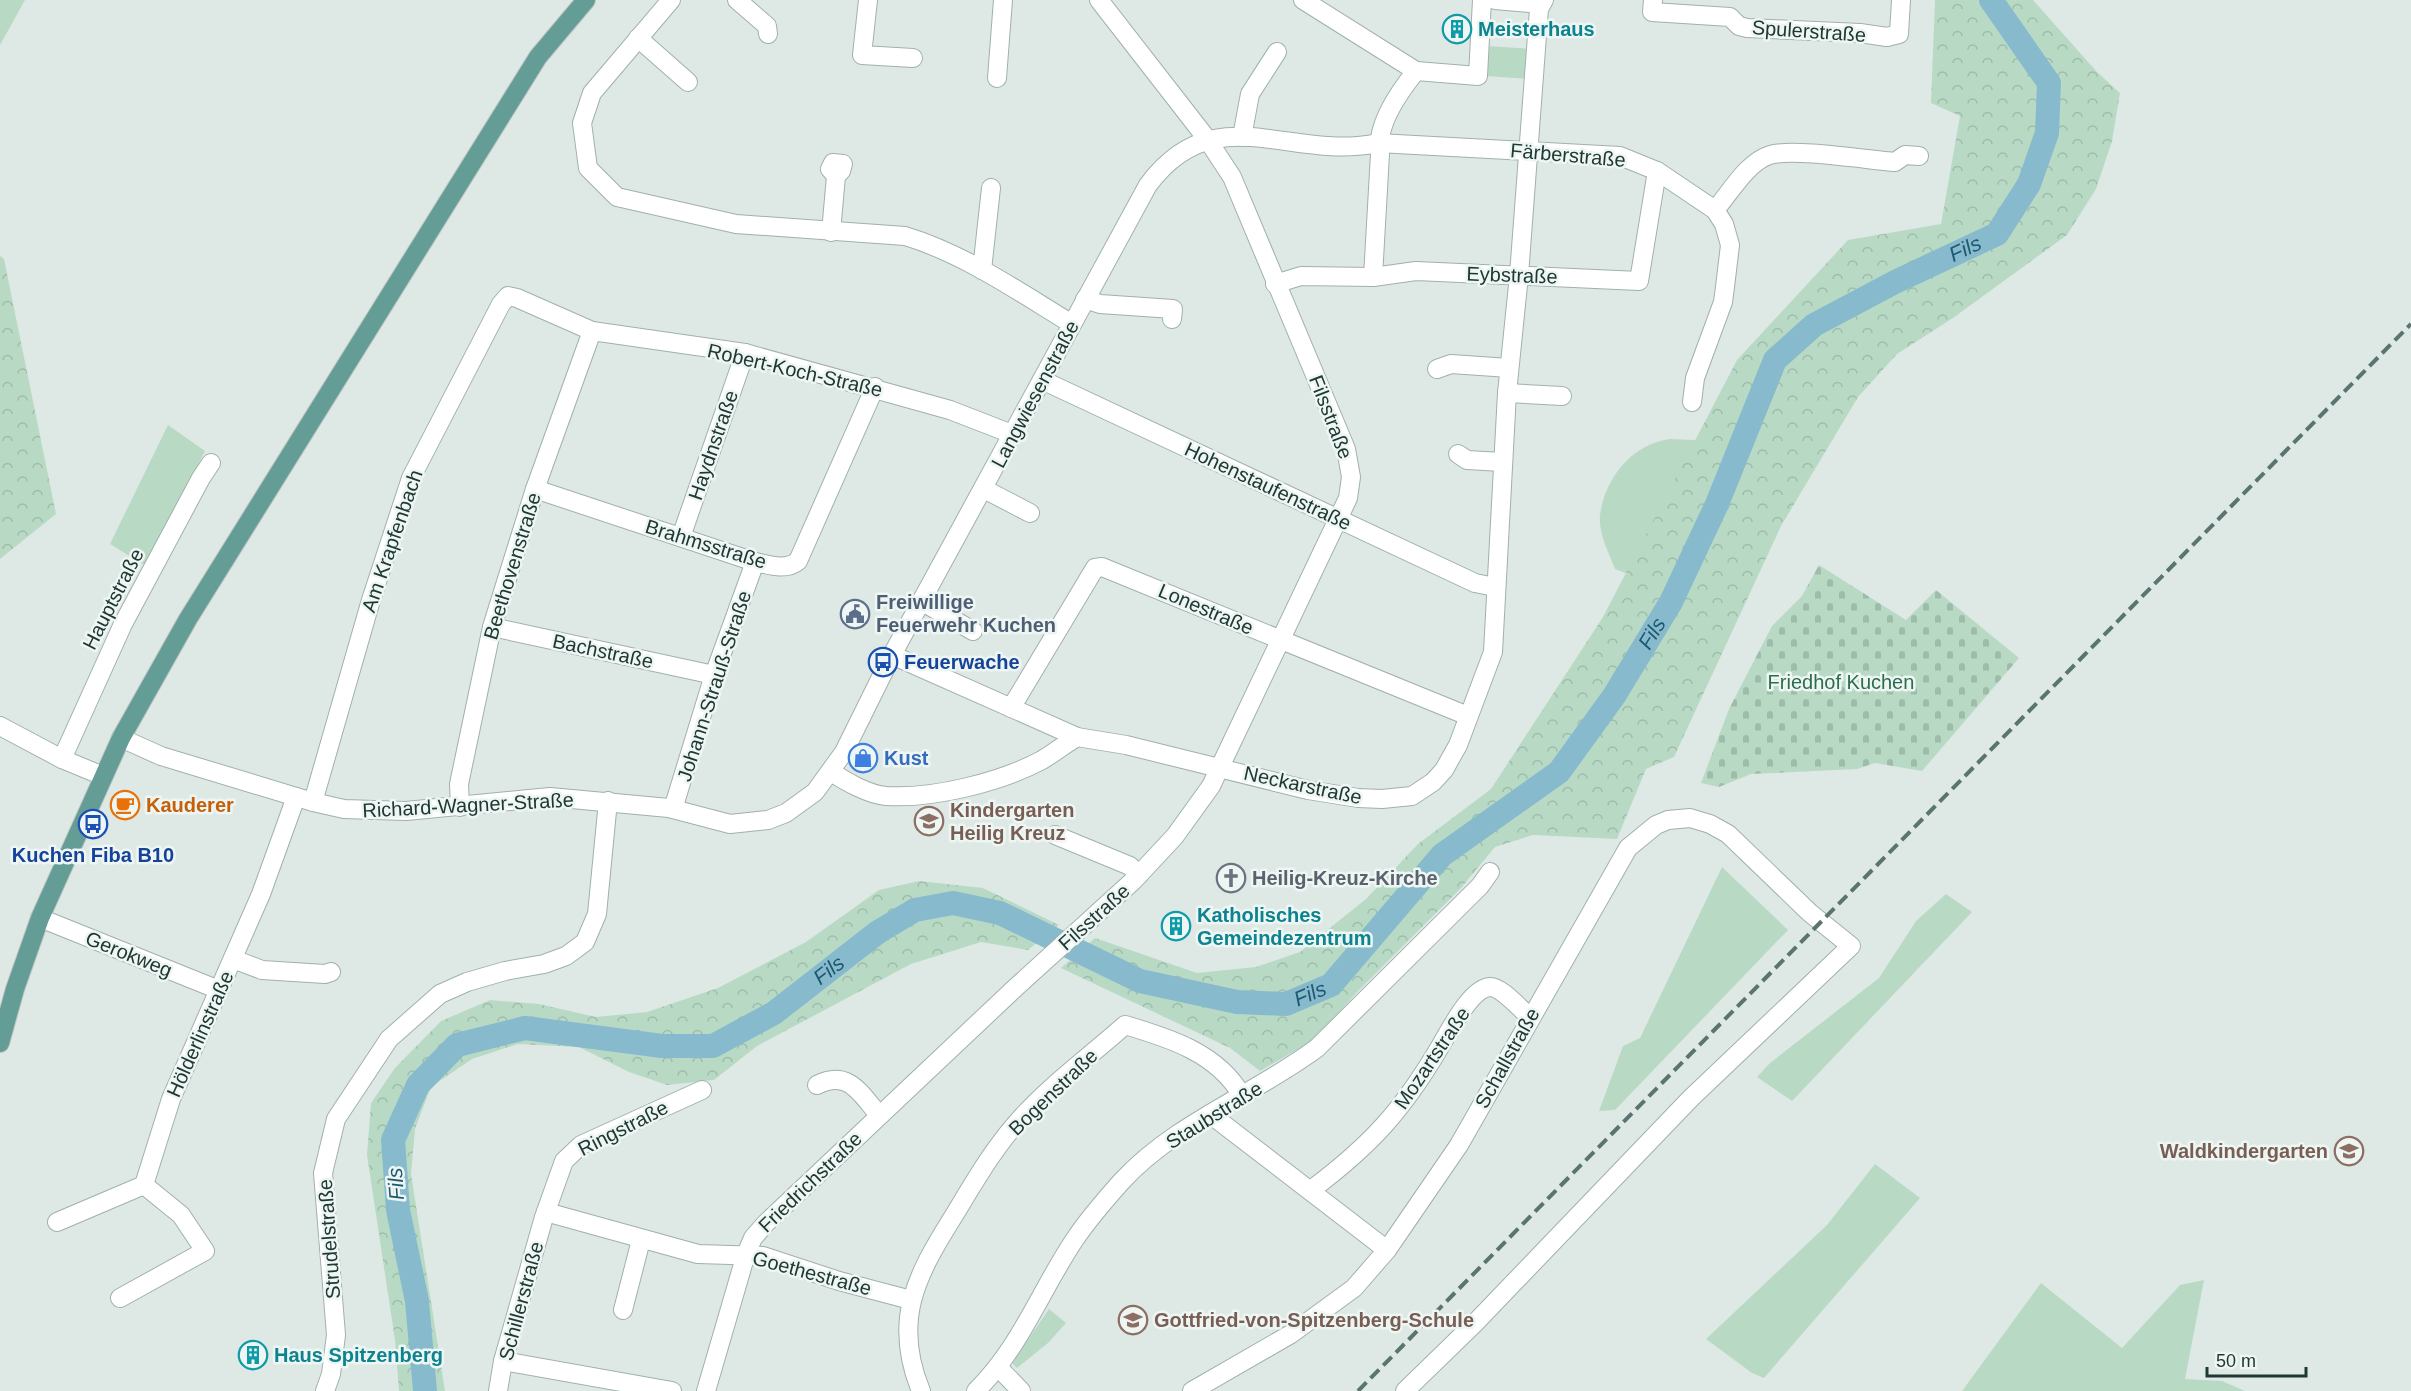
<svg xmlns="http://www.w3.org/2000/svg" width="2411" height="1391" font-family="Arial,sans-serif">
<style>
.green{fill:#b8dac5}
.forest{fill:url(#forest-crowns)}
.cemetery{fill:url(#cemetery-stones)}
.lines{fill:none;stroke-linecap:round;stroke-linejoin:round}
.river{stroke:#88bacd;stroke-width:24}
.minor-casing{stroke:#a1b0ad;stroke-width:20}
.major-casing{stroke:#bcc3c2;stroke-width:20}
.minor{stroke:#fff;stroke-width:18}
.major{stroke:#649d95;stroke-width:18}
.rail{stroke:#5a7470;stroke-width:4;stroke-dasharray:12 6;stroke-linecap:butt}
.labels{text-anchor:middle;stroke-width:5;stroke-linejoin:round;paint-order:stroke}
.culture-label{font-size:20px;font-weight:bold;fill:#0d838f;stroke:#eef6f3;text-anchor:start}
.street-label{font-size:20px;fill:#203834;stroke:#eef6f3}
.service-label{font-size:20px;font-weight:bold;fill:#4e5e75;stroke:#eef6f3;text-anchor:start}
.transit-label{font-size:20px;font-weight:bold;fill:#164399;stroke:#eef6f3;text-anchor:start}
.park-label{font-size:20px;fill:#2d6d4d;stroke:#eef6f3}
.shop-label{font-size:20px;font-weight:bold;fill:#366cbe;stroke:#eef6f3;text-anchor:start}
.food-label{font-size:20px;font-weight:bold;fill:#c56008;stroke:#eef6f3;text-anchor:start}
.education-label{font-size:20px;font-weight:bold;fill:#785e54;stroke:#eef6f3;text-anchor:start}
.worship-label{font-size:20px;font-weight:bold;fill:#5b616d;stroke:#eef6f3;text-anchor:start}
.water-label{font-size:21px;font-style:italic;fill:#1e5971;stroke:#eef6f3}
</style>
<defs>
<pattern id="forest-crowns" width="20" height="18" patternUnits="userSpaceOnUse" patternTransform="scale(1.5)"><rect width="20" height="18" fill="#b8dac5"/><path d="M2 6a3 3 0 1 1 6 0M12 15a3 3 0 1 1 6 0" fill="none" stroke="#9ebcaa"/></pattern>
<pattern id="cemetery-stones" width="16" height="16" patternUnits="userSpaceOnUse" patternTransform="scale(1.5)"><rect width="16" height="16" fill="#b8dac5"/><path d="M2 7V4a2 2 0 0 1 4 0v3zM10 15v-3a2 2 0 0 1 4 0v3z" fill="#9ebcaa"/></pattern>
</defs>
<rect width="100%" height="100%" fill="#dee9e6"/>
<g class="green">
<path d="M0,0H25L0,45Z"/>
<path d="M1487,46L1533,49L1531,79L1485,76Z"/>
<path d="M168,425L205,451L146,566L110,544Z"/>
<path d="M1670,439L1694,440L1726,471L1660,586L1615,569C1609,553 1598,533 1600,515C1605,478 1632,444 1670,439Z"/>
<path d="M1722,867L1788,930L1615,1110L1599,1111L1623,1046L1640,1038Z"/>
<path d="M1946,894L1972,912L1792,1101L1757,1077L1770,1063L1879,978L1916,921Z"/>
<path d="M1875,1164L1920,1198L1764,1378L1752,1373L1706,1339L1827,1225Z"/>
<path d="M2204,1280L2185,1379L2222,1381L2245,1391H1962L2041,1283L2122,1348L2180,1285Z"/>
<path d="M1049,1309L1066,1323L1048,1343L1017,1368L1012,1363Z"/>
</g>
<g class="forest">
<path d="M1935,0H2033L2097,72L2120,93L2112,141L2096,189L2067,235L1953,318L1897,354L1858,397L1781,526L1674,757L1646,769L1617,839L1533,835L1495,847L1461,888L1358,991L1314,1040L1260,1071L1230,1048L1061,968L1095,938L1197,973L1256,967L1300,952L1366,899L1418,844L1491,789L1603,617L1737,360L1848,240L1941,224L1960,116L1931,103Z"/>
<path d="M0,256L4,259L56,514L0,559Z"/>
<path d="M919,881L983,888L1059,925L1028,950L981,942L911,964L757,1046L714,1080L667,1085L629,1072L579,1047L518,1044L472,1059L431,1087L415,1129L411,1174L445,1391H399L395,1340L367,1155L371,1103L395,1068L441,1021L490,1000L539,1004L596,1017L647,1012L718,988L806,942L879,890Z"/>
</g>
<path class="cemetery" d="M1819,565L1906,620L1936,590L2019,658L1922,771L1875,763L1857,769L1751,774L1719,787L1701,783L1729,709L1772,626L1802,596Z"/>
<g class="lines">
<path class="river" id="s1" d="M425,1391L417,1301L398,1210L393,1140L418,1085L457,1045L525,1028L662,1046H713L774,1013L878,932L915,910L953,903L1000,913L1140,981L1237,1002L1286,1004L1331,985L1442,855L1559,772L1614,696L1671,602L1717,504L1775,360L1814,325L1895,282L1997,234L2029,184L2047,133L2049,83L1991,0"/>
<g class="minor-casing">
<g id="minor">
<path d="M671,0L592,93L582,123L588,168L617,197L736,224L905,236C965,254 1019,292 1072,324"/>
<path d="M737,0L767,26L768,34"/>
<path d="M868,0L862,55L913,58"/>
<path d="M1303,0L1416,71L1478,76L1482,0"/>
<path d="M1495,0L1540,4"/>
<path d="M1653,0L1652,12L1730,17L1739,26L1747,28L1860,33L1887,37L1899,34L1901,0"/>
<path d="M638,38L688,82"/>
<path d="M997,78L1003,0"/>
<path d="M1242,137L1250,94L1277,52"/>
<path d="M1715,210C1730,193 1747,162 1770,155C1793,148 1868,160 1895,162L1905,155L1919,156"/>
<path d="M831,232L836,176L841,171L843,164L833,163L830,169L836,176"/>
<path d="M982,270L991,188"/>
<path d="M1373,277L1380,154C1375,126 1399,92 1416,71"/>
<path d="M1275,284L1301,276L1373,277L1416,271L1639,281L1657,171"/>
<path d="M1085,299L1100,304L1173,309L1172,319"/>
<path d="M1437,369L1451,364L1509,368"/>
<path d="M1042,380L1475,583L1495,587"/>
<path d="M1507,393L1562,396"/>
<path d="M1458,454L1467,460L1502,462"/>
<path d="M535,489L755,562C769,565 786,571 798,561L875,387"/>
<path d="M984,489L1030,513"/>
<path d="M681,537L745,353"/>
<path d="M921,601L973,631"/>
<path d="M492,627L714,675"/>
<path d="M892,655L1077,737L1126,745L1308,790L1358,798L1382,799L1412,796L1433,782L1444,770L1458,745L1493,652L1507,393L1519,275L1539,9L1544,0"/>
<path d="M1011,708L1095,568L1102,567L1468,716"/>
<path d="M0,726L62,759L103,776"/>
<path d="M121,738L161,756L313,802L344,809L406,811L550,797L669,808L730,824L768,820L786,813L815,792L844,752L892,655L1148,185C1215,95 1290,162 1378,143L1620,156L1657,171L1715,210L1724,224L1730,245L1725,287L1723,302L1695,378L1692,402"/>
<path d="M62,759L123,624L201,478L211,463"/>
<path d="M831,772C847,782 867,794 886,796C933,799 1001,782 1042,760C1054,753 1065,744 1077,737"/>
<path d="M313,802L371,600L411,478L501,304L508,296L517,298L592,331L745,353L950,410L1012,434"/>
<path d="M460,807L459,784L492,627L535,489L592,331"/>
<path d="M673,809L714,675L755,562"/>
<path d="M1055,835L1130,866L1139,875"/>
<path d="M40,918L219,990"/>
<path d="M233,959L262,970L325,974L331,972"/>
<path d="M817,1085C848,1069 860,1093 879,1115"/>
<path d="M1210,1114L1387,1250"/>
<path d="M1311,1190C1371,1145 1403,1110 1441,1045C1450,1030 1471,988 1490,987C1502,987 1520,1009 1530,1017"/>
<path d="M546,1212L698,1254L763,1256L839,1281L911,1300"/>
<path d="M57,1222L144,1185L171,1099L261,894L296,797"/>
<path d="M120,1298L205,1251L181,1215L144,1185"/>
<path d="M623,1310L641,1240"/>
<path d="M503,1361L672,1391"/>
<path d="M999,1368L1021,1391"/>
<path d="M325,1391L331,1374L336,1335L323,1173L336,1119L389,1039L440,994L467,982L505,971L544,964L566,956L585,942L597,914L608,801"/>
<path d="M498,1391L503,1361L544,1217L564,1161L581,1145L702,1090"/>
<path d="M706,1391L746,1254L753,1238L766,1223L1014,989L1134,880L1175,836L1211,786L1348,498L1351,477L1346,449L1232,177L1207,139L1099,0"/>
<path d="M921,1391C892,1321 916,1276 953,1217C972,1186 990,1154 1014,1126C1046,1088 1088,1058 1125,1025C1169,1038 1218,1053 1242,1096"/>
<path d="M976,1391C1022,1345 1040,1291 1075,1239C1089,1218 1105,1200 1121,1182C1175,1123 1254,1095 1317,1048L1480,886L1490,872"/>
<path d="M1192,1391L1291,1334L1354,1288L1387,1250L1459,1145L1628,848L1656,825L1668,820L1690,818L1710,824L1728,834L1810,913L1851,946L1691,1098L1475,1323L1405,1391"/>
</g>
</g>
<g class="major-casing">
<path id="major" d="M0,1043L15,989L40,918L121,738L188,619L538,57L586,0"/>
</g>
<use href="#minor" class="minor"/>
<use href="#major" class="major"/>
<path class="rail" d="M1358,1391L2411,324"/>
</g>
<defs>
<g id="building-ring" transform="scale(1.5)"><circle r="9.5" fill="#eef6f3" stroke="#0f9aa8" stroke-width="1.5"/><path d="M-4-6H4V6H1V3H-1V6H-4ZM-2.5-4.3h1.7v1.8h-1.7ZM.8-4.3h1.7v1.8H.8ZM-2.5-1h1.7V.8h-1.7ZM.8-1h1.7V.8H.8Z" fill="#0f9aa8"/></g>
<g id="civic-ring" transform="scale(1.5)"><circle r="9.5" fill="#eef6f3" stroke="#5c6f8a" stroke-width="1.5"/><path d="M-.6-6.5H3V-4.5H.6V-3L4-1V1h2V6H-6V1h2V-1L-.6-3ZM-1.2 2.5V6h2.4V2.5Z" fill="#5c6f8a"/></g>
<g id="bus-ring" transform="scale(1.5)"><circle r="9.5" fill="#eef6f3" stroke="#1a4fb4" stroke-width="1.5"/><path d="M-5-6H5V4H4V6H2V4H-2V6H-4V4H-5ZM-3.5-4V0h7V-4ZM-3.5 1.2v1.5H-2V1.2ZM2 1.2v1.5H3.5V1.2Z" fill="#1a4fb4"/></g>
<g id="shop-ring" transform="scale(1.5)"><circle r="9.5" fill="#eef6f3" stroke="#3f7fe0" stroke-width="1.5"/><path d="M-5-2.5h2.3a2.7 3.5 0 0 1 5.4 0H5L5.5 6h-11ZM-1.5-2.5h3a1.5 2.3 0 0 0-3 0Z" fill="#3f7fe0"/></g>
<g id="cafe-ring" transform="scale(1.5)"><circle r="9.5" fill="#eef6f3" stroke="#e8710a" stroke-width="1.5"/><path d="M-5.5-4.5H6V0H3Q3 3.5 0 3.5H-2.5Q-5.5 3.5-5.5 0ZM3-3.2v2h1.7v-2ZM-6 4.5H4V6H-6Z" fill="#e8710a"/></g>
<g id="school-ring" transform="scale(1.5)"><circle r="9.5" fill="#eef6f3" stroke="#8d6e63" stroke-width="1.5"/><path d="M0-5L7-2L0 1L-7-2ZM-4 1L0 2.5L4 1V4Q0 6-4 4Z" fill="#8d6e63"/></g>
<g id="church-ring" transform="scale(1.5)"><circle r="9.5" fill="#eef6f3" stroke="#6b7280" stroke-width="1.5"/><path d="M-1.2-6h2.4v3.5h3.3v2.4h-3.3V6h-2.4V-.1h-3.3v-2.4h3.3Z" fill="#6b7280"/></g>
</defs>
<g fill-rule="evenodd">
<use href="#building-ring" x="1457" y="29"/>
<use href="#civic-ring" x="855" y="614"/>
<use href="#bus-ring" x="883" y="662"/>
<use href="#shop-ring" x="863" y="758"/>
<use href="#cafe-ring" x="125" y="805"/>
<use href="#school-ring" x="929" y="821"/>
<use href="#bus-ring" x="93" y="824"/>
<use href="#church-ring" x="1231" y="878"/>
<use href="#building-ring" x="1176" y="926"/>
<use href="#school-ring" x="2349" y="1151"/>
<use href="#school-ring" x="1133" y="1320"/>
<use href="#building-ring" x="253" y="1355"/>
</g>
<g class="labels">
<g class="culture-label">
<text x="1478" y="36">Meisterhaus</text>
<text x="1197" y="922">Katholisches<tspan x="1197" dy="23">Gemeindezentrum</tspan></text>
<text x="274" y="1362">Haus Spitzenberg</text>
</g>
<g class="street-label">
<text transform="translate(1809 31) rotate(4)" y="7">Spulerstraße</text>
<text transform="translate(1568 155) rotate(5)" y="7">Färberstraße</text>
<text transform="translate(1512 275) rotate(2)" y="7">Eybstraße</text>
<text transform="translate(795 370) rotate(13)" y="7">Robert-Koch-Straße</text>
<text transform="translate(1035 394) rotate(-62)" y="7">Langwiesenstraße</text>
<text transform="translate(1331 417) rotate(69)" y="7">Filsstraße</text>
<text transform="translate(713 445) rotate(-71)" y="7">Haydnstraße</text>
<text transform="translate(1268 486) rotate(25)" y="7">Hohenstaufenstraße</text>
<text transform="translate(392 541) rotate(-71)" y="7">Am Krapfenbach</text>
<text transform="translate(706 544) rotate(17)" y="7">Brahmsstraße</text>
<text transform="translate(512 566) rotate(-73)" y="7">Beethovenstraße</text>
<text transform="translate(113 599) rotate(-63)" y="7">Hauptstraße</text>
<text transform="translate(1206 609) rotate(23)" y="7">Lonestraße</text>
<text transform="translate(603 651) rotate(12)" y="7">Bachstraße</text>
<text transform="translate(714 686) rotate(-72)" y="7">Johann-Strauß-Straße</text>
<text transform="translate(1303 785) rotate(12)" y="7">Neckarstraße</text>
<text transform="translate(468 805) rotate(-3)" y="7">Richard-Wagner-Straße</text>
<text transform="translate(1094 917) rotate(-42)" y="7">Filsstraße</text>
<text transform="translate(129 954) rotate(22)" y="7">Gerokweg</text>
<text transform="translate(200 1034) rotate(-66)" y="7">Hölderlinstraße</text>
<text transform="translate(1432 1058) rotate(-56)" y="7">Mozartstraße</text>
<text transform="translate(1507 1058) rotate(-61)" y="7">Schallstraße</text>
<text transform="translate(1053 1092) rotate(-44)" y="7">Bogenstraße</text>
<text transform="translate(1214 1115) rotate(-32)" y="7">Staubstraße</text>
<text transform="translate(623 1128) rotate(-27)" y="7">Ringstraße</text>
<text transform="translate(810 1182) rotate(-44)" y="7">Friedrichstraße</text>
<text transform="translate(329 1239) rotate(-94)" y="7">Strudelstraße</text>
<text transform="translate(812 1273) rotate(15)" y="7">Goethestraße</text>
<text transform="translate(521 1301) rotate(-75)" y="7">Schillerstraße</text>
</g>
<g class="service-label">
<text x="876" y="609">Freiwillige<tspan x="876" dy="23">Feuerwehr Kuchen</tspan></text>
</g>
<g class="transit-label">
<text x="904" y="669">Feuerwache</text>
<text x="93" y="862" text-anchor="middle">Kuchen Fiba B10</text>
</g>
<g class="park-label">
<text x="1841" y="689">Friedhof Kuchen</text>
</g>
<g class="shop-label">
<text x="884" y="765">Kust</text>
</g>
<g class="food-label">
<text x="146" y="812">Kauderer</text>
</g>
<g class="education-label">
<text x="950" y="817">Kindergarten<tspan x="950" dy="23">Heilig Kreuz</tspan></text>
<text x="2328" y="1158" text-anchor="end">Waldkindergarten</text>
<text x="1154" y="1327">Gottfried-von-Spitzenberg-Schule</text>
</g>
<g class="worship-label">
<text x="1252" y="885">Heilig-Kreuz-Kirche</text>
</g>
<g class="water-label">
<text dy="7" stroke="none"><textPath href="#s1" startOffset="2316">Fils</textPath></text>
<text dy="7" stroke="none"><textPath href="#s1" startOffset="1794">Fils</textPath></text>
<text dy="7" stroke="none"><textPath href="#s1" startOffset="768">Fils</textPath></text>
<text dy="7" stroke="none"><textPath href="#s1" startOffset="1290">Fils</textPath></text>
<text transform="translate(396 1184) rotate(-94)" y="7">Fils</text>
</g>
</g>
<path d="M2207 1367v9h99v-9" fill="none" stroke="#203834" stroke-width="3"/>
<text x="2216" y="1367" font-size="18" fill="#203834" stroke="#eef6f3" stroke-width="4.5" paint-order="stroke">50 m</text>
</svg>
